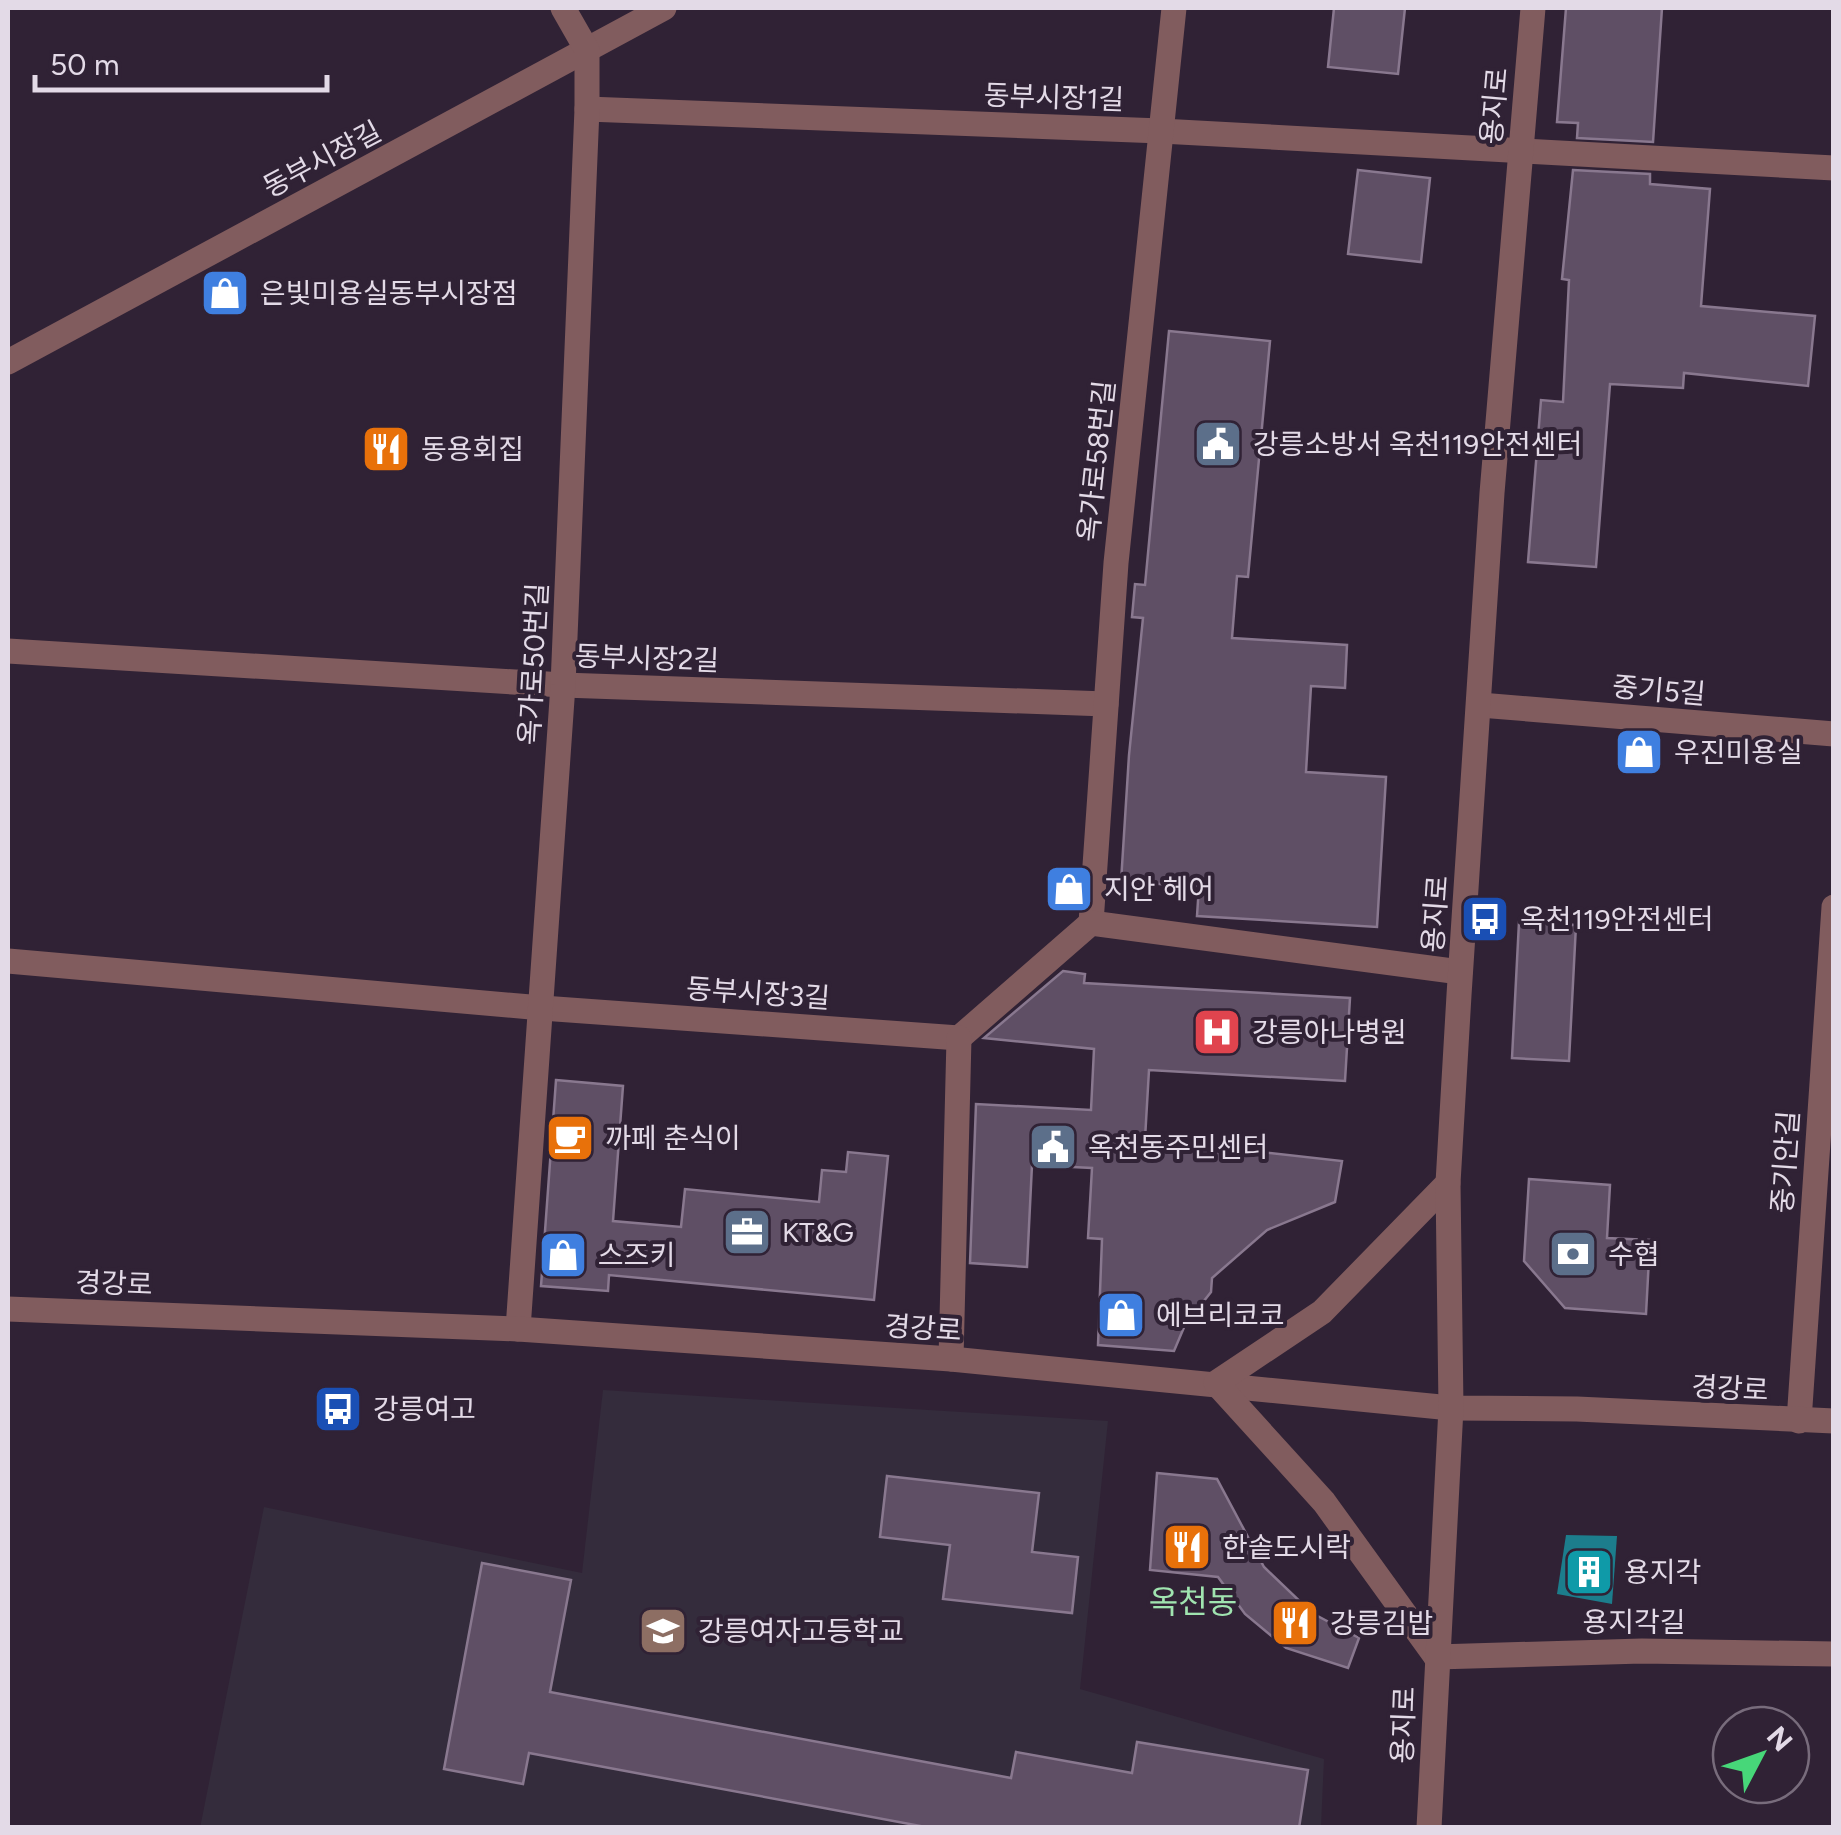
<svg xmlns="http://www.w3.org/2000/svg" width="1841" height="1835" font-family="Figtree,'Noto Sans KR',sans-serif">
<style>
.education{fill:#342c3c}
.water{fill:#1c7d8c}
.building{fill:#5f4f65;stroke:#89788f;stroke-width:2.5}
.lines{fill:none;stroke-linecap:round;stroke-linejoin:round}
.minor{stroke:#815c5e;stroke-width:25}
.tertiary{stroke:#815c5e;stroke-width:25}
.labels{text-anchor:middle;stroke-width:8;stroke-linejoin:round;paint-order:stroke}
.street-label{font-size:28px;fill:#e3dae7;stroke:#302235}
.poi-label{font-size:28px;fill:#e3dae7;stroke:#302235;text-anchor:start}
.quarter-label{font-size:32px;fill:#a0e4b0;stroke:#302235}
</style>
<rect width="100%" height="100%" fill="#302235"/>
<path class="education" d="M603,1390L1108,1421L1080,1689L1324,1759L1321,1827L200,1828L264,1507L582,1573Z"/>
<path class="water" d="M1566,1535L1617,1536L1612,1604L1557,1594Z"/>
<g class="building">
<path d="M1334,8H1405L1398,74L1328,67Z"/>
<path d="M1566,8H1662L1653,142L1577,138L1578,123L1557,122Z"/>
<path d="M1358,170L1430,178L1421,262L1348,254Z"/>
<path d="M1573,170L1650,174V184L1710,189L1701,306L1815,316L1808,386L1684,373L1683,388L1610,384L1596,567L1528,562L1541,400L1563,402L1569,280L1562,279Z"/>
<path d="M1169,331L1270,341L1248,577L1237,576L1232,638L1347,645L1345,688L1311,686L1306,772L1386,777L1377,927L1197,916L1199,886L1121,882L1129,755L1143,618L1132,617L1135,584L1145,585Z"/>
<path d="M1519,922L1576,925L1569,1061L1512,1058Z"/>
<path d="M1063,971L1085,974L1084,983L1350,998L1345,1081L1149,1070L1145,1139L1342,1161L1335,1202L1267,1230L1212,1278L1211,1292L1185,1325L1174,1351L1098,1345L1102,1239L1088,1238L1092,1168L1032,1165L1027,1267L970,1263L976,1104L1091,1110L1094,1049L984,1038Z"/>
<path d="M556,1080L623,1086L613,1221L681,1227L685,1189L819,1202L822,1170L846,1172L848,1152L888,1156L874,1300L609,1275L608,1291L541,1286Z"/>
<path d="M1529,1179L1610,1185L1607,1238L1650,1240L1646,1314L1565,1308L1524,1261Z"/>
<path d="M1157,1473L1217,1479L1264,1567L1312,1613L1359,1638L1348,1668L1286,1648L1245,1614L1218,1577L1150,1570Z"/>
<path d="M887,1476L1039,1493L1032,1552L1078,1557L1072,1613L943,1599L950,1545L880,1537Z"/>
<path d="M482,1563L571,1580L550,1692L1011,1778L1016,1752L1132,1773L1137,1742L1308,1770L1299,1828H931L529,1753L523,1784L444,1769Z"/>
</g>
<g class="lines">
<g class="minor">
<path d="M587,109L1161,131L1834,168"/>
<path d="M8,362L664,8"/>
<path d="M8,651L563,685L1106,704"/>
<path d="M1480,705L1834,734"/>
<path d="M1091,923L1116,563L1174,8"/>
<path d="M8,961L542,1008L959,1038L1091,923L1460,972"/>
<path d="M518,1329L563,685L587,109V50L563,8"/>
<path d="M951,1359L959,1038"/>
<path d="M1799,1421L1834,907"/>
<path d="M1436,1657L1642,1651L1834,1654"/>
</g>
<g class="tertiary">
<path d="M8,1309L518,1329L951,1359L1451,1408L1577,1409L1834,1421"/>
<path d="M1436,1657L1324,1502L1216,1383L1322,1312L1448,1183"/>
<path d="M1429,1828L1451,1408L1448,1183L1459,995L1492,493L1533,8"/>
</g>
</g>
<defs>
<g id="shop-square" transform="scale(2.5)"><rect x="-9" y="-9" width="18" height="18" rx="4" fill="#3f7fe0" stroke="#302235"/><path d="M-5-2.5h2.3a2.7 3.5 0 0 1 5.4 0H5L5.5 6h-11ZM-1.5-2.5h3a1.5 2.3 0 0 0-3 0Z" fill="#fff"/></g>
<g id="civic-square" transform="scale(2.5)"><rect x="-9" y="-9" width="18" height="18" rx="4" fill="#5c6f8a" stroke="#302235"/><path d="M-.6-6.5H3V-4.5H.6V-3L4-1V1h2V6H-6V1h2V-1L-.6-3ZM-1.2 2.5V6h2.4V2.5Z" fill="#fff"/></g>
<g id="restaurant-square" transform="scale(2.5)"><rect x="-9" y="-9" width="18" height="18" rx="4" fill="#e8710a" stroke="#302235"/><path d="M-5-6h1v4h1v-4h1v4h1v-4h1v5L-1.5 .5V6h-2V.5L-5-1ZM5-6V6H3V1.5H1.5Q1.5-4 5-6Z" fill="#fff"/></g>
<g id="bus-square" transform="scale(2.5)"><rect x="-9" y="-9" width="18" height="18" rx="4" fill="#1a4fb4" stroke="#302235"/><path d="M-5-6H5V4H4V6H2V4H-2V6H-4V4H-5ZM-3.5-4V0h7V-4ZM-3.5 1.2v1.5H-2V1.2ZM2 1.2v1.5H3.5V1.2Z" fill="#fff"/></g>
<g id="hospital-square" transform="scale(2.5)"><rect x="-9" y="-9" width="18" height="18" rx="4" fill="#e0444e" stroke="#302235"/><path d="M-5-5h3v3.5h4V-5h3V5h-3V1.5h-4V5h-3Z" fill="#fff"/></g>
<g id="cafe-square" transform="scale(2.5)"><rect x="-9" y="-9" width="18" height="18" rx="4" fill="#e8710a" stroke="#302235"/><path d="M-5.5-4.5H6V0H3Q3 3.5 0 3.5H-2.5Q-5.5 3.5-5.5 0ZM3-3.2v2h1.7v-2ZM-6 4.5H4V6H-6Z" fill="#fff"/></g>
<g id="office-square" transform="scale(2.5)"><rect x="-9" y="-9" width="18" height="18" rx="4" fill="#5c6f8a" stroke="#302235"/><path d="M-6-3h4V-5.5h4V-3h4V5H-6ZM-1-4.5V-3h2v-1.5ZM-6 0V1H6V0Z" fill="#fff"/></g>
<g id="bank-square" transform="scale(2.5)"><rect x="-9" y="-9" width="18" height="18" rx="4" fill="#5c6f8a" stroke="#302235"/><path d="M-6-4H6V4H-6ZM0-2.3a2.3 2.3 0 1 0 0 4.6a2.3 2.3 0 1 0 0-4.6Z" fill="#fff"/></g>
<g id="building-square" transform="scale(2.5)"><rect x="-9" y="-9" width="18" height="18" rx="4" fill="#0f9aa8" stroke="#302235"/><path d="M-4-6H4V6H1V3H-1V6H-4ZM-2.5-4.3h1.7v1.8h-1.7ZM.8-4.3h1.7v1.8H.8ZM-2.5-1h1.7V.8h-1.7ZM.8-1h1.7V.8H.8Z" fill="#fff"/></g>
<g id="school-square" transform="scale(2.5)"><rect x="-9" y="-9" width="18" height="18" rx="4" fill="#8d6e63" stroke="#302235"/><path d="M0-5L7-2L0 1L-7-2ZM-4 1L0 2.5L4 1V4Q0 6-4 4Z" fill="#fff"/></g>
</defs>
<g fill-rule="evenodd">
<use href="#shop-square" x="225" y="293"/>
<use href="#civic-square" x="1218" y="444"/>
<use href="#restaurant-square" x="386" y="449"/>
<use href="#shop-square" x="1639" y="752"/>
<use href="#shop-square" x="1069" y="889"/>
<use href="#bus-square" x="1485" y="919"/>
<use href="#hospital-square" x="1217" y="1032"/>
<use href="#cafe-square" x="570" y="1138"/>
<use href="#civic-square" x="1053" y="1147"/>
<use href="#office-square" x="747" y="1232"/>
<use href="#bank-square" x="1573" y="1254"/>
<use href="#shop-square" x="563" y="1255"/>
<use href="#shop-square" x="1121" y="1315"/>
<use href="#bus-square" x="338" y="1409"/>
<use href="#restaurant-square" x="1187" y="1547"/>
<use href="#building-square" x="1589" y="1572"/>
<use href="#restaurant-square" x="1295" y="1623"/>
<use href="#school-square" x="663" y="1631"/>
</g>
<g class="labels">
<g class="street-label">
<text transform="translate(1054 97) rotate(2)" y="10">동부시장1길</text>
<text transform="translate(1494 106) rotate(-85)" y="10">용지로</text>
<text transform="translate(322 159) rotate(-28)" y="10">동부시장길</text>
<text transform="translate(1096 461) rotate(-84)" y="10">옥가로58번길</text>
<text transform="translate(647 658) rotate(2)" y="10">동부시장2길</text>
<text transform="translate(533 664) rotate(-87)" y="10">옥가로50번길</text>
<text transform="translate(1659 690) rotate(5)" y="10">중기5길</text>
<text transform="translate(1435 914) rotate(-86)" y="10">용지로</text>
<text transform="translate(758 993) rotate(4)" y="10">동부시장3길</text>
<text transform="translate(1785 1162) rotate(-86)" y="10">중기안길</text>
<text transform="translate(114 1283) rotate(2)" y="10">경강로</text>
<text transform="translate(923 1328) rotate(4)" y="10">경강로</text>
<text transform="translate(1730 1388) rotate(3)" y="10">경강로</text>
<text x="1634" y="1632">용지각길</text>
<text transform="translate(1403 1725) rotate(-88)" y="10">용지로</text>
</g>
<g class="poi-label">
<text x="260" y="303">은빛미용실동부시장점</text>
<text x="1253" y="454">강릉소방서 옥천119안전센터</text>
<text x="421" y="459">동용회집</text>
<text x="1674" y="762">우진미용실</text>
<text x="1104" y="899">지안 헤어</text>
<text x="1520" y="929">옥천119안전센터</text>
<text x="1252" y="1042">강릉아나병원</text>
<text x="605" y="1148">까페 춘식이</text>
<text x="1088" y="1157">옥천동주민센터</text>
<text x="782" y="1242">KT&amp;G</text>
<text x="1608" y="1264">수협</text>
<text x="598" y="1265">스즈키</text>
<text x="1156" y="1325">에브리코코</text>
<text x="373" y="1419">강릉여고</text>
<text x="1222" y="1557">한솥도시락</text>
<text x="1624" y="1582">용지각</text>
<text x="1330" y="1633">강릉김밥</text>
<text x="698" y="1641">강릉여자고등학교</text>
</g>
<g class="quarter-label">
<text x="1193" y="1613">옥천동</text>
</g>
</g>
<rect width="1841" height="1835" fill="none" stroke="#e3dae7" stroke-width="20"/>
<g transform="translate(1761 1755) rotate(49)"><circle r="48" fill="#302235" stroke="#786c7c" stroke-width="2.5"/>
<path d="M0-8L18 38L0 25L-18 38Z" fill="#47d779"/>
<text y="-15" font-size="28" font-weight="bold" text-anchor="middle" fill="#e3dae7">N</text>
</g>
<path d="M35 75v15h292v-15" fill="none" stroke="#e3dae7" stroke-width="5"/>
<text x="50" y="75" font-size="30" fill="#e3dae7" stroke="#302235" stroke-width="8" paint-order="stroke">50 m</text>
</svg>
